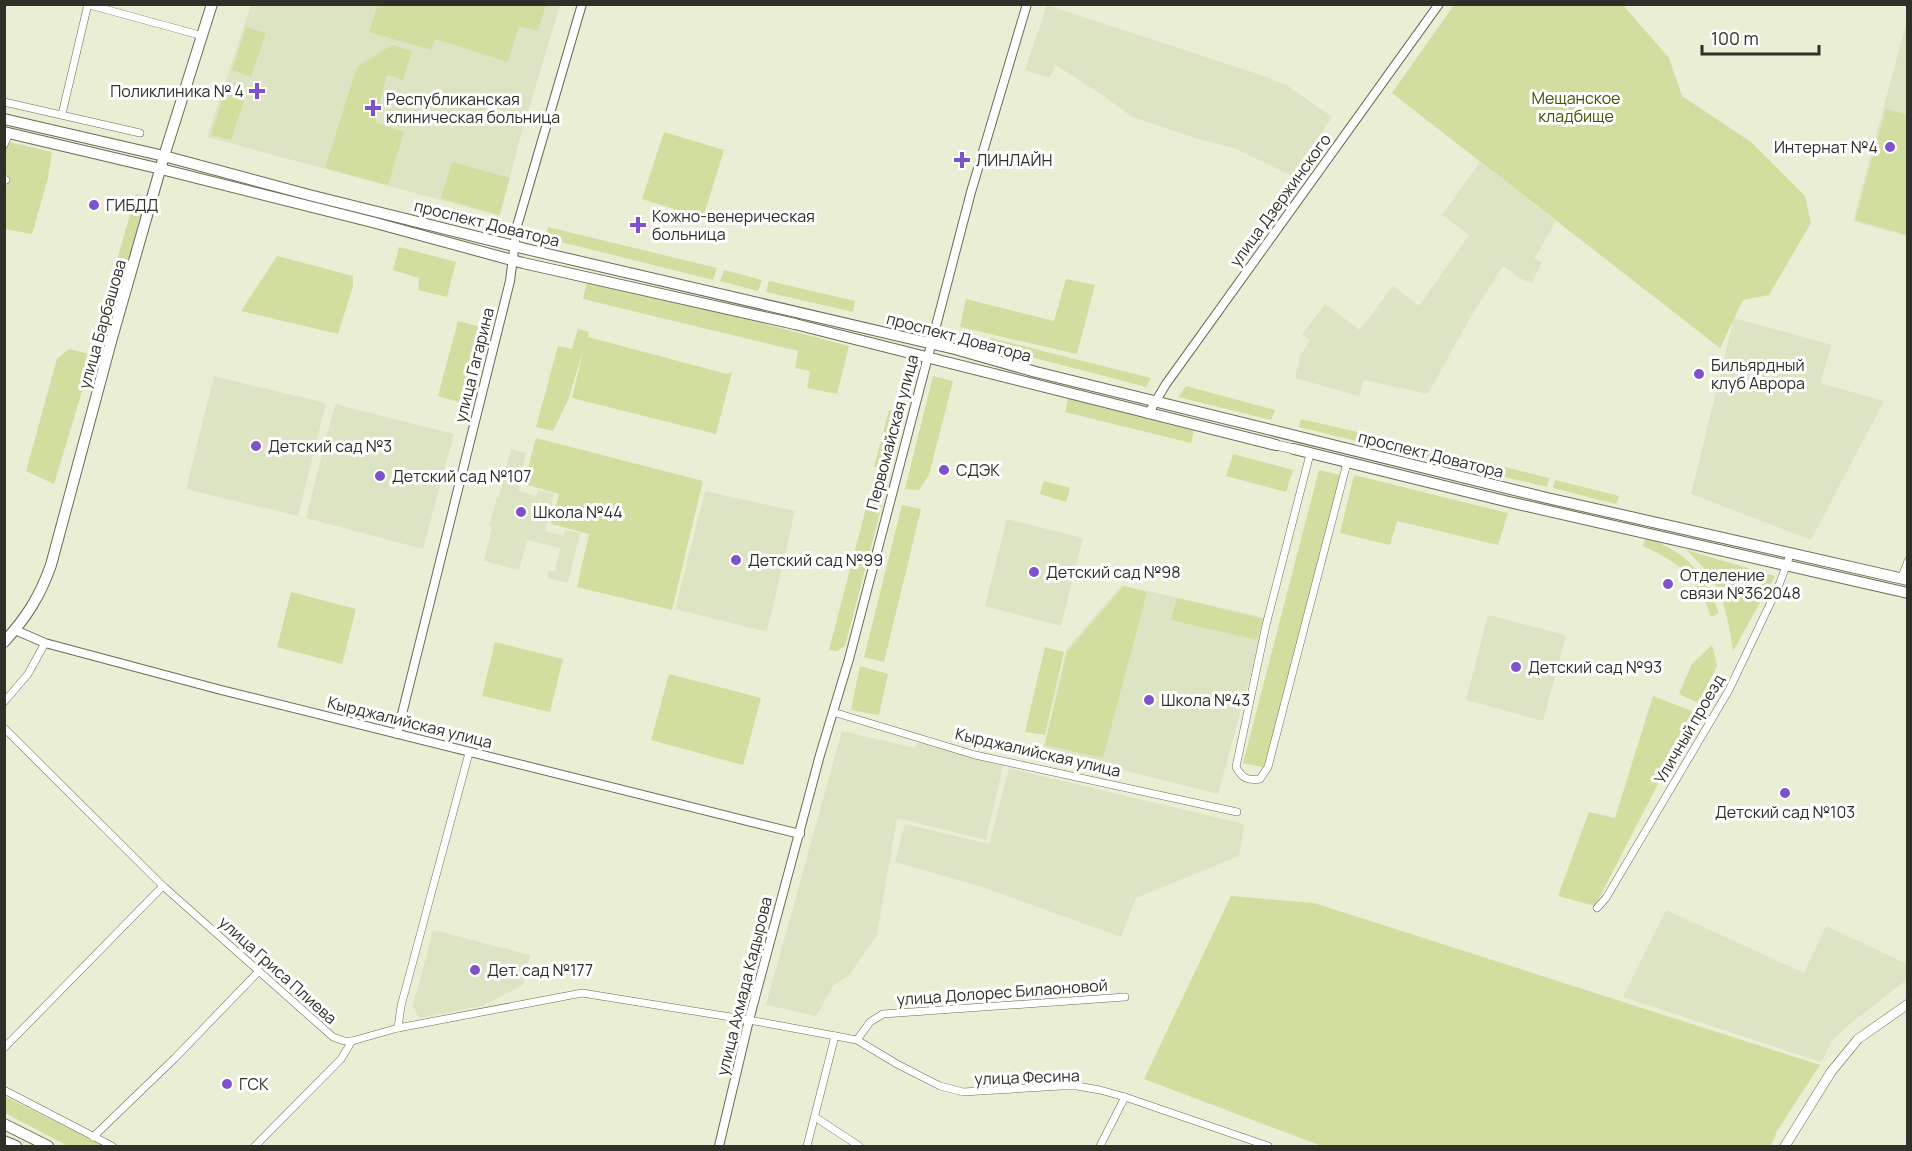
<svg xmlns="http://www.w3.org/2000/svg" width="1912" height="1151" font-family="Manrope,sans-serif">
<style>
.built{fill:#dde4c4}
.green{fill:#d1de9f}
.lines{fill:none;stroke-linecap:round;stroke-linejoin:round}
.minor-casing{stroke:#686d56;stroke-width:8}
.tertiary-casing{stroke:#686d56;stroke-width:10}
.secondary-casing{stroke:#686d56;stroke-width:10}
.primary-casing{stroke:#686d56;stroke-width:12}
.trunk-casing{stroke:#686d56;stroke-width:12}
.minor{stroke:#fff;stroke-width:7}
.tertiary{stroke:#fff;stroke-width:8}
.secondary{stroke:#fff;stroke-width:9}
.primary{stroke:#fff;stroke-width:10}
.trunk{stroke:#fff;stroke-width:10}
.poi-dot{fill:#7f52cb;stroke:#fff;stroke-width:2}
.labels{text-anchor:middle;stroke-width:6;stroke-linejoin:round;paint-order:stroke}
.poi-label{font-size:16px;fill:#2f3128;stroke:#fff;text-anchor:start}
.park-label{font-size:16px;fill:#485104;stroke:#fff}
.street-label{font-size:16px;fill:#2f3128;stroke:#fff}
</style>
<rect width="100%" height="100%" fill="#e9eed5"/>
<g class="built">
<path d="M251,5H560L518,145L500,216L207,137Z"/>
<path d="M1047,5L1261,75L1288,86L1332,117L1292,176L1234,148L1201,140L1132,117L1108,99L1056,65L1049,78L1025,70Z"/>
<path d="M1907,21V236L1853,221Z"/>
<path d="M1480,162L1556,221L1534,259L1542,262L1532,283L1521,279L1503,266L1470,318L1428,394L1364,380L1359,396L1295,378L1300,356L1310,340L1302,335L1325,304L1360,330L1393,286L1419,306L1469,235L1442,215Z"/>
<path d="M1734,318L1832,345L1820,383L1884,401L1811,540L1691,494Z"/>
<path d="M214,376L326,403L298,516L186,489Z"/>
<path d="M335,404L454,434L423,549L306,518Z"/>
<path d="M511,449L526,453L518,491L536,496L538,490L554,494L545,531L564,536L565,530L580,533L568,583L547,578L549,570L555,571L560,548L527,540L519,570L484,561L492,527L489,526L497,497H499Z"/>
<path d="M705,491L795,511L767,632L675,609Z"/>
<path d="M1007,519L1083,538L1061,626L985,606Z"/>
<path d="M1122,585L1266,618L1218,794L1043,750L1066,650Z"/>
<path d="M1488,615L1566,635L1543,721L1466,700Z"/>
<path d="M842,731L915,748L919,741L1004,761L986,840L897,818L877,935L850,974L833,986L816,1016L766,1005Z"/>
<path d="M1009,768L1244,824L1239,856L1136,898L1121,937L982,887L895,862L905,824L989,844Z"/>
<path d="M1666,910L1804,973L1826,926L1907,964V973L1905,981L1850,1024L1832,1041L1821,1062L1623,997Z"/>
<path d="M433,930L530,955L523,985L482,1006L419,1018L413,1007Z"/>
</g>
<g class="green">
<path d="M378,4H546V5L538,31L519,26L508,62L435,39L431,50L369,32Z"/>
<path d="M1454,5H1623L1669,58L1682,96L1751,142L1805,196L1811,223L1769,295L1743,300L1720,348L1392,93Z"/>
<path d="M246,27L266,33L251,77L232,70Z"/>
<path d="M392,45L412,51L403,80L387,75L375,122L404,132L388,185L325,168L357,67Z"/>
<path d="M227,85L247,92L231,140L211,135Z"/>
<path d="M1886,109L1907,115V235L1855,220Z"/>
<path d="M664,132L724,150L703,218L642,199Z"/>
<path d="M5,141L52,152L48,178L32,234L5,229Z"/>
<path d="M452,162L510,178L499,215L441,198Z"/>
<path d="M136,194L147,197L122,280L112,277Z"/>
<path d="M548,227L717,268L713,280L545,238Z"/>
<path d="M399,247L456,262L447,297L418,290L419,278L393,270Z"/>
<path d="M277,256L353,276V286L338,334L241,311Z"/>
<path d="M724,270L762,280L758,291L720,281Z"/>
<path d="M588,278L849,346L837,394L807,388L810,371L795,368L798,351L583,299Z"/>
<path d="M1066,279L1095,285L1077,354L960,327L966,299L1054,321Z"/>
<path d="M769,281L855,301L853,312L766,292Z"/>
<path d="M109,290L119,292L104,341L94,338Z"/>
<path d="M458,321L481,327L462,403L438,396Z"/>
<path d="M578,329L589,332L588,337L727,374L732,372L716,434L572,398L584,348L568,400L553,431L536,427L558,346L572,349Z"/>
<path d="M991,338L1151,378L1146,387L989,346Z"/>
<path d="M69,349L93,355L54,484L26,471L57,359Z"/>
<path d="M933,376L953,381L929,475L919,490L905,489Z"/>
<path d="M1186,386L1275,410L1271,420L1178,397Z"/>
<path d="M1068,398L1194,431L1191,443L1065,412Z"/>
<path d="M889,410L901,413L888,464L883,468L874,467Z"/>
<path d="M1301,419L1479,460L1476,470L1299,427Z"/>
<path d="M536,438L703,481L672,610L577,587L589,534L551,524L559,494L524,484Z"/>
<path d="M1233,454L1293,470L1286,492L1226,476Z"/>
<path d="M1486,462L1549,478L1547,487L1484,472Z"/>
<path d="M1319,470L1341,475L1266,768L1243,763Z"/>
<path d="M1354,475L1508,513L1498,545L1397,521L1390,545L1340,533Z"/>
<path d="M874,477L882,479L887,486L845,646L837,651L829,650Z"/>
<path d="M1555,480L1619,496L1616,504L1553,488Z"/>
<path d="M1044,481L1070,488L1066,502L1040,494Z"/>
<path d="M902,505L921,509L884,662L864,657Z"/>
<path d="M1646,537C1690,555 1702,570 1719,613L1711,617C1698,577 1680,563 1643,546Z"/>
<path d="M1686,550L1775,576L1733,651C1726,606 1722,582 1686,550Z"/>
<path d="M1124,586L1147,592L1103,758L1045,745L1067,652Z"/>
<path d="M291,592L356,609L342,664L277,647Z"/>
<path d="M1177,598L1263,619L1257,640L1171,620Z"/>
<path d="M495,642L563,659L550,712L482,696Z"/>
<path d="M1712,645L1717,666L1698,703L1679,694L1692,664Z"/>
<path d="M1045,647L1064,652L1045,735L1025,732Z"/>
<path d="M860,666L888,674L879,715L851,710Z"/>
<path d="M669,674L761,698L743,765L651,740Z"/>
<path d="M1653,696L1695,712L1595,906L1558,896L1589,812L1615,818Z"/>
<path d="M1231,896L1314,903L1820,1065L1777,1131L1771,1146H1322L1144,1079Z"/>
<path d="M4,1096L105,1146H68L5,1113Z"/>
</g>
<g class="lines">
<g class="minor-casing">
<g id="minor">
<path d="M86,4L203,36"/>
<path d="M4,102L140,133"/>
<path d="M62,114L88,4"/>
<path d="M4,145L9,133"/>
<path d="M4,179L6,180"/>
<path d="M1310,454L1266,625L1236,767C1242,778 1247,781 1260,779L1268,767L1347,463"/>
<path d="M1901,579L1908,561"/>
<path d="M4,702L28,674L45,643"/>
<path d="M833,712L975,755L1237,812"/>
<path d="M4,728L163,886L333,1037L344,1041H352L398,1028L582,993L749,1020L857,1040L897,1064L940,1086L963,1092L1061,1086H1077L1100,1090L1125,1097L1268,1146"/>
<path d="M1597,908L1606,898L1729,690L1779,585L1790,555"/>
<path d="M398,1028L401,1006L469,753"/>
<path d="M857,1040L870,1022L883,1014L1125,997"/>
<path d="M4,1048L163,886"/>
<path d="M4,1090L112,1146"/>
<path d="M815,1117L859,1146"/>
<path d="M93,1137L175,1058L259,971"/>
<path d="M255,1146L341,1059L352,1041"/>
<path d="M807,1146L835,1036"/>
<path d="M1100,1146L1125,1097"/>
</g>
</g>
<g class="tertiary-casing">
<g id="tertiary">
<path d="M1148,414L1166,384L1439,4"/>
<path d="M15,630L45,643L221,690L800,834"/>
<path d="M397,734L510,281L517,226L582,4"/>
<path d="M719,1146L749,1020L820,755L849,659L971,192L1027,4"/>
</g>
</g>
<g class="secondary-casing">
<g id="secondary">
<path d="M1276,445L1294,449"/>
<path d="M1785,1146L1831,1072L1858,1039L1908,1004"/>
</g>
</g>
<g class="primary-casing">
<g id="primary">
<path d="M4,119L164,156L309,195L526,249L955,349L1036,372L1547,498L1908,580"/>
<path d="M4,132L161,169L372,222L523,263L795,324L1276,445"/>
<path d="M1294,449L1509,502L1908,593"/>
<path d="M4,642C27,617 40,596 51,565L112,338L164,156L212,4"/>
</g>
</g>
<g class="trunk-casing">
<g id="trunk">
<path d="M4,1124L48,1146"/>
<path d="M4,1141L16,1146"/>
</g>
</g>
<use href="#minor" class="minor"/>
<use href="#tertiary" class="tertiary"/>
<use href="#secondary" class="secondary"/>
<use href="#primary" class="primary"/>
<use href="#trunk" class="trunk"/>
</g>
<g class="poi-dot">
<path d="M254 82h6v6h6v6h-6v6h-6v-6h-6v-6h6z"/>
<path d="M370 99h6v6h6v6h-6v6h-6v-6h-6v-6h6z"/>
<circle cx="1890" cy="147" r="6"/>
<path d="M959 151h6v6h6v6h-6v6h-6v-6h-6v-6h6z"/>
<circle cx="94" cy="205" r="6"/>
<path d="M635 216h6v6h6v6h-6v6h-6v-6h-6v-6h6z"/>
<circle cx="1699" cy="374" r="6"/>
<circle cx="256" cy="446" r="6"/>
<circle cx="944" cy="470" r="6"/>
<circle cx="380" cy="476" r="6"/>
<circle cx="521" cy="512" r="6"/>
<circle cx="736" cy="560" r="6"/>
<circle cx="1034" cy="572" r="6"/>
<circle cx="1668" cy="584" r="6"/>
<circle cx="1516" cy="667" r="6"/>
<circle cx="1149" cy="700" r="6"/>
<circle cx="1785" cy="793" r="6"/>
<circle cx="475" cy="970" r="6"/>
<circle cx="227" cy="1084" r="6"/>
</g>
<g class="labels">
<g class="poi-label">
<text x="244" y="97" text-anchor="end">Поликлиника № 4</text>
<text x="386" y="105">Республиканская<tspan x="386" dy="18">клиническая больница</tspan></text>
<text x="1878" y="153" text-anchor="end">Интернат №4</text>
<text x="976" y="166">ЛИНЛАЙН</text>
<text x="106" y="211">ГИБДД</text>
<text x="652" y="222">Кожно-венерическая<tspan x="652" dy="18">больница</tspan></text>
<text x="1711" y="371">Бильярдный<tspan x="1711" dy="18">клуб Аврора</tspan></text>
<text x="268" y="452">Детский сад №3</text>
<text x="956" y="476">СДЭК</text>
<text x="392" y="482">Детский сад №107</text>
<text x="533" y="518">Школа №44</text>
<text x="748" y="566">Детский сад №99</text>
<text x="1046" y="578">Детский сад №98</text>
<text x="1680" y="581">Отделение<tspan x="1680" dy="18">связи №362048</tspan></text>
<text x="1528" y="673">Детский сад №93</text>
<text x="1161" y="706">Школа №43</text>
<text x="1785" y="818" text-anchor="middle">Детский сад №103</text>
<text x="487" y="976">Дет. сад №177</text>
<text x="239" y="1090">ГСК</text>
</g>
<g class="park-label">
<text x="1576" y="104">Мещанское<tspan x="1576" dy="18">кладбище</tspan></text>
</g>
<g class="street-label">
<text transform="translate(1280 200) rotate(-54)" y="6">улица Дзержинского</text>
<text transform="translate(487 223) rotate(14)" y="6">проспект Доватора</text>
<text transform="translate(102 324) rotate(-74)" y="6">улица Барбашова</text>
<text transform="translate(959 337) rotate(15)" y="6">проспект Доватора</text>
<text transform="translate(474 365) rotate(-76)" y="6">улица Гагарина</text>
<text transform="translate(892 432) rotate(-75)" y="6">Первомайская улица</text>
<text transform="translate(1431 454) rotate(14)" y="6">проспект Доватора</text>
<text transform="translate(410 722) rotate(14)" y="6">Кырджалийская улица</text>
<text transform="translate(1689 729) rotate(-60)" y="6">Уличный проезд</text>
<text transform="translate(1038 752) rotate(13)" y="6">Кырджалийская улица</text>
<text transform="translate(278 970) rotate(42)" y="6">улица Гриса Плиева</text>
<text transform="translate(744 986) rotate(-76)" y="6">улица Ахмада Кадырова</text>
<text transform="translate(1002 992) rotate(-4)" y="6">улица Долорес Билаоновой</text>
<text transform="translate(1027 1077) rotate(-2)" y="6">улица Фесина</text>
</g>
</g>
<rect width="1912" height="1151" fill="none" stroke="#2f3128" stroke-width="12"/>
<path d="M1702 45v9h117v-9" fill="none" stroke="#2f3128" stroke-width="3"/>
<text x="1711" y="45" font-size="18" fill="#2f3128" stroke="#ffffff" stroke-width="4.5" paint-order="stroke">100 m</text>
</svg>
